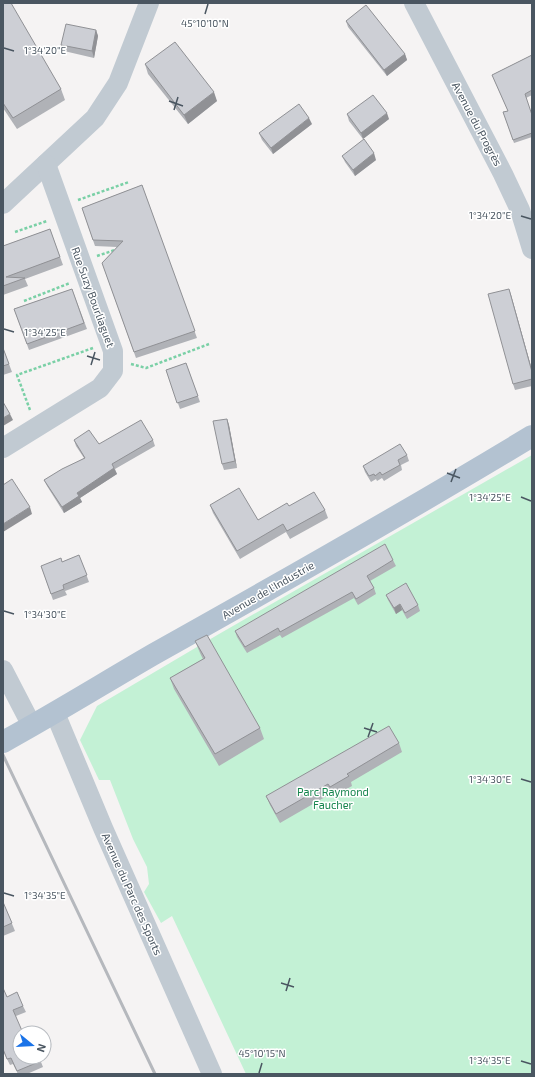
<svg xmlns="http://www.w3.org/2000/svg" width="535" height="1077" font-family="'Exo 2',sans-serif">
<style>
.green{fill:#c3f1d5}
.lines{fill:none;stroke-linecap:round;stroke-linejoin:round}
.path{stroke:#7ad0a6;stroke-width:2.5;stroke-dasharray:3 2;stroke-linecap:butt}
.minor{stroke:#c1cad2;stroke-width:20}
.major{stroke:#b3c2d1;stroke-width:22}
.rail{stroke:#b5b8bd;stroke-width:3}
.wall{fill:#b0b2b7}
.shaded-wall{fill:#909195}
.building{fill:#cdcfd5;stroke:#909195}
.ticks{fill:none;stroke:#4a5661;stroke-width:1.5}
.labels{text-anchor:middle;stroke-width:3;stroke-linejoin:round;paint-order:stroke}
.street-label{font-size:11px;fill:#4a5661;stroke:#fff}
.park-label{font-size:11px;fill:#17864f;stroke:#fff}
.ticks-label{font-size:10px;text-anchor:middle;fill:#4a5661;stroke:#fff;stroke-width:3;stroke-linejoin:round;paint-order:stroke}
</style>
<rect width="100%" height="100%" fill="#f5f3f3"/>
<path class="green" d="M532,455V1074H246L172,916L161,923L144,892L149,884L147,867L133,839L110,780H99L80,740L97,706L219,634Z"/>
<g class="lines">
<g class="path">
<path d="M78,200L129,182"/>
<path d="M15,232L47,221"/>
<path d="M97,256L115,250"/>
<path d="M24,301L70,283"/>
<path d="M131,364L146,368L209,344"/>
<path d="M30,410L17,375L93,348"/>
</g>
<g class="minor">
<path d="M414,3L503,174L520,210L532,249"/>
<path d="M3,204L95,118L118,83L149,3"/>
<path d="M3,448L100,388L113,371V351L46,164"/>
<path d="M3,670L32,726"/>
<path d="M55,713L103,828L212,1074"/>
</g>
<path class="major" d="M3,742C54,714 104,683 154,654C281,583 408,511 532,436"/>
<path class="rail" d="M3,755L155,1074"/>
</g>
<g class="wall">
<path d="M3,3L61,89L65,100L17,129L3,108Z"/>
<path d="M346,21L405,54L407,60L387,76L348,27Z"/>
<path d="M96,30L98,36L94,58L64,51L61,45Z"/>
<path d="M532,55V95L526,98L532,115V137L514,143L503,112L508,111L492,75Z"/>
<path d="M145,64L217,101L188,124L148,74Z"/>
<path d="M347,114L389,119L363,139L349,121Z"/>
<path d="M312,124L273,154L262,140L259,133Z"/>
<path d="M342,156L376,160L355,176L345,162Z"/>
<path d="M142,185L197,338L136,358L102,263L117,247L95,246L82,208Z"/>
<path d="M50,229L63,265L25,279L28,286L3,295V246Z"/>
<path d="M72,289L87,329L29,350L14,309Z"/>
<path d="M509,289L511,295L532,370V386L515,390L513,384Z"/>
<path d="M3,348L12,372L3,375Z"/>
<path d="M186,363L200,402L180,409L166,370Z"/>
<path d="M227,419L229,425L237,468L224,470L222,464Z"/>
<path d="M74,440L99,444L153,440L155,446L115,469L117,474L80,498L82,502L64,513L47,486L44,480L84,458L76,446Z"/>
<path d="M407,455L409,461L401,465L402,470L384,481L382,478L377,481L376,479L371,482L365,472L363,466Z"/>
<path d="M210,505L258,520L289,506L325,510L328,518L290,539L286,532L240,559L213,513Z"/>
<path d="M79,555L89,582L65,591L67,595L53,600L41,566L62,562Z"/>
<path d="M393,560L396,566L370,581L374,588L376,594L358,605L354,598L282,638L280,635L247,653L237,637L235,631Z"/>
<path d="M386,595L418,605L420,611L407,619L402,610L396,614L388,600Z"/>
<path d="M195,641L260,728L264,739L219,766L174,689L170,678L203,659L200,653Z"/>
<path d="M399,743L402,752L351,782L352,786L334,796L332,793L280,823L270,805L266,796Z"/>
<path d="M3,902L15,931L3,936Z"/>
<path d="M3,988L7,997L23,1006L26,1012L16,1016L20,1033L39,1057L43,1067L27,1074H18L13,1064L10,1065L3,1051Z"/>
</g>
<g class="shaded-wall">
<path d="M96,30L98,36L94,58L92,51Z"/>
<path d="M405,54L407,60L387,76L384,70Z"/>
<path d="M214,92L217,101L188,124L184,115Z"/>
<path d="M387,113L389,119L363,139L361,133Z"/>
<path d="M309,118L312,124L273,154L271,148Z"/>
<path d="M374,153L376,160L355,176L353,170Z"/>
<path d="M509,289L511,295L532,370V372Z"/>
<path d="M10,414L13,420L3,426V418Z"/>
<path d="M227,419L229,425L237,468L235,461Z"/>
<path d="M114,468L117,474L80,498L82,502L64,513L62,507L77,493Z"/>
<path d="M30,507L32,514L3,532V524Z"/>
<path d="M400,604L402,610L396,614L394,608Z"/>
</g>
<g class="building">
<path d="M3,3H11L61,89L13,118L3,103Z"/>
<path d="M366,5L405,54L384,70L346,21Z"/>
<path d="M66,24L96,30L92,51L61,45Z"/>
<path d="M175,42L214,92L184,115L145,64Z"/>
<path d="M532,55V90L525,94L532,115V133L513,140L503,112L508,111L492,75Z"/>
<path d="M373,95L387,113L361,133L347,114Z"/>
<path d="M299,104L309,118L271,148L259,133Z"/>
<path d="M364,139L374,153L353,170L342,156Z"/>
<path d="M142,185L195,331L134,352L102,263L123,241L93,240L82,208Z"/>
<path d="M50,229L60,257L6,277L25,278L3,286V246Z"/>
<path d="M72,289L84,323L27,344L14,309Z"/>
<path d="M509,289L532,372V379L513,384L488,294Z"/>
<path d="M3,348L9,364L3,366Z"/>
<path d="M186,363L198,396L177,403L166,370Z"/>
<path d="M3,402L10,414L3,418Z"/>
<path d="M227,419L235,461L222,464L213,421Z"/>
<path d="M141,420L153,440L112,464L114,468L77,493L79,496L62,507L44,480L62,469L85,458L74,440L89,430L99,444Z"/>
<path d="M400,444L407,455L398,460L400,465L382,475L380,472L375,476L374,474L369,476L363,466Z"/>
<path d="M12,479L30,507L3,524V485Z"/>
<path d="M239,488L258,520L287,503L289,506L314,492L325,510L287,531L283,524L237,551L210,505Z"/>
<path d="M385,544L393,560L367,576L374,588L356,599L352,592L280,632L278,628L245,647L235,631Z"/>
<path d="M79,555L87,575L63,585L64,589L51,594L41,566L61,558L62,562Z"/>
<path d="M406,583L418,605L405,613L400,604L394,608L386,595Z"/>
<path d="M207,635L260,728L215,754L170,678L205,658L195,641Z"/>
<path d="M389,726L399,743L347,774L349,776L330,787L328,784L276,814L266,796Z"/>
<path d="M3,902L12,923L3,927Z"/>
<path d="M3,988L7,997L17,992L23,1006L13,1010L23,1033H20V1057H39L41,1061L17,1071L11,1058L7,1059L3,1049Z"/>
</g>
<path class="ticks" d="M205,14L208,4M4,48L14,51M169,101L183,106M174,110L178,97M521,216L531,219M4,329L14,332M87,356L100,360M91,365L95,352M447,473L460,478M451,482L456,469M521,497L531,501M4,611L14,614M364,728L377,732M368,737L373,723M521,779L531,782M4,893L14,896M281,983L294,987M286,991L290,978M521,1061L531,1064M259,1073L262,1063"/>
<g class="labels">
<g class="street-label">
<text transform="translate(477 124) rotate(62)" y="4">Avenue du Progrès</text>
<text transform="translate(93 297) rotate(70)" y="4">Rue Suzy Bourliaguet</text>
<text transform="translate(268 590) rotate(-30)" y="4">Avenue de l'Industrie</text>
<text transform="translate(132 894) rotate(66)" y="4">Avenue du Parc des Sports</text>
</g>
<g class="park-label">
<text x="333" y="796">Parc Raymond<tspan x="333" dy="13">Faucher</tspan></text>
</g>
</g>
<g class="ticks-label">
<text x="205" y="27">45°10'10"N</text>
<text x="45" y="54">1°34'20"E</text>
<text x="490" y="219">1°34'20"E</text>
<text x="45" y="336">1°34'25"E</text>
<text x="490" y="501">1°34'25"E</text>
<text x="45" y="618">1°34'30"E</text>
<text x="490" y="783">1°34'30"E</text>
<text x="45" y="899">1°34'35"E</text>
<text x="262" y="1057">45°10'15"N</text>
<text x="490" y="1064">1°34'35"E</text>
</g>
<rect width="535" height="1077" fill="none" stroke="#4a5661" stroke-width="8"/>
<g transform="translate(32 1045) rotate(108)"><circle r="19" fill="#ffffff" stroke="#b7bbc0"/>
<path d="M0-3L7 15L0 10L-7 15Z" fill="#1a73e8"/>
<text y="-6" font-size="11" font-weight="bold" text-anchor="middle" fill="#4a5661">N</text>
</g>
</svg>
